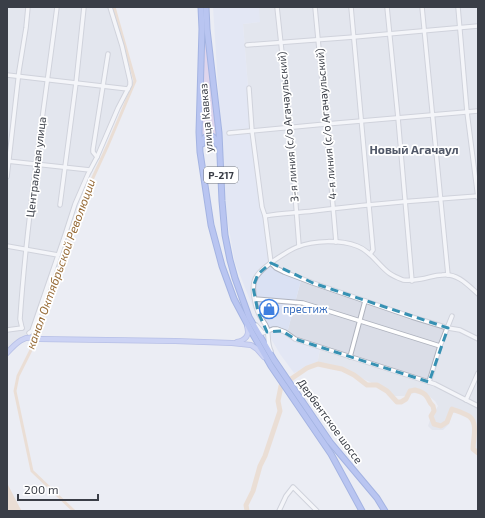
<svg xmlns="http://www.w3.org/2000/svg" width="485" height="518" font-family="'Exo 2',sans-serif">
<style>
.residential{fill:#dadde7}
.commercial{fill:#dae1f3}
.green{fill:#d1b9e3}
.water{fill:#e9cdb0}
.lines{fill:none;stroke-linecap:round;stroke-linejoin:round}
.canal{stroke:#e9cdb0;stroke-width:3}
.river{stroke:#e9cdb0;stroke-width:5}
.minor-casing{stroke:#afb3be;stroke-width:5.5}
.major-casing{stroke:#7789d6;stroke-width:6}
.highway-casing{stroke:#4e6ecc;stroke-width:7}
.minor{stroke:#fff;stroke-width:3.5}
.major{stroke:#a6b3f3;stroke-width:4.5}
.highway{stroke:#7d96ed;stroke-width:5}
.marked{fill:none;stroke:#3791b3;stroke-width:3;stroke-dasharray:8 5;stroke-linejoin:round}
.labels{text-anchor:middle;stroke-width:3.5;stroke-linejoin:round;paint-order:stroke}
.shield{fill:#fff;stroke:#75787e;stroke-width:1}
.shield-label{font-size:10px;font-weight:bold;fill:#3a3e47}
.street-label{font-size:11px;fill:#3a3e47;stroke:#fff}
.shop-label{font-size:11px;fill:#366cbe;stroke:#fff;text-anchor:start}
.neighbourhood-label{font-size:12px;font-weight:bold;fill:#525969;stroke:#fff}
.water-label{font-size:12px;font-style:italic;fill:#986d3a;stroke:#fff}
</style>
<rect width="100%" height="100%" fill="#ebedf4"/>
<g class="residential">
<path d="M7,7H112L131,76V84L90,172L76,206L69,230L38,317L33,336H30L7,350Z"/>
<path d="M259,7H478V454H476L472,446L474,427L468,415L460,412L453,413L451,417L449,424L443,430H432L428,426L430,420L438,406L435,401L430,397L422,394L414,393L404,396H395L370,382L352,374L333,368L317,365L320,349L286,337L301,280L286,274L271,266L253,149L243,24L259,22Z"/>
</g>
<path class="commercial" d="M213,7H259L260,22L243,24L253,149L271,266L286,274L301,280L286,337L320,349L317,365L308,367L294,373L280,354L254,310L235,263L226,213Z"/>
<path class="green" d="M205,36L217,136L210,132L204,135L201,138Z"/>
<path class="water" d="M7,483L20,508L22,511H7Z"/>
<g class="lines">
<path class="canal" d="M74,511L32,471L15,391L18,376L35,342L38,329L85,195L108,145L135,81L114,7"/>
<g class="river">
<path d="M291,379L307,368L318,364L332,367L342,369L354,375L367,385H377L387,391L397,402H401L406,399L410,391L415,390C419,391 425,393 427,397C430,401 429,403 433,406L434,411L431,416L434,424L441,426L447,422L452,409C457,411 467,414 470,417C478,424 473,439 473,449L478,453"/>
<path d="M247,511L246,505L253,491L260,466L265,456L280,411L278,401L281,386"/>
</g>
<g class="minor-casing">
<g id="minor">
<path d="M277,7L290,127L299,246"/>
<path d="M315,7L326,124L336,242"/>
<path d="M351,7L373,250L370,254"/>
<path d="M387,7L398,118L412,281"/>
<path d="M422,7L448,275"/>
<path d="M458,7L467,112L478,198"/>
<path d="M247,45L354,37L478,26"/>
<path d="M7,75L128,89"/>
<path d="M249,88L252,131L262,207L265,216L271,263L276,268L284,272L313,283L412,317L448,328L460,330L478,339"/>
<path d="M229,133L326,124L478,111"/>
<path d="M97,157L93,152V149L108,54"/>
<path d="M7,161L90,170"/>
<path d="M7,177L19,71L26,28L28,7"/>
<path d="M60,205L76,83L84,7"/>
<path d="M265,216C281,213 297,213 313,211C368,204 423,200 478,196"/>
<path d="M7,246L58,255"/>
<path d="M255,299L303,303L440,346"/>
<path d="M256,325L263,333L273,329H277L285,332L295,339L435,384L478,406"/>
<path d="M22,328L20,319C27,214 44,111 57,7"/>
<path d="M7,330L22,328"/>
<path d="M29,333L32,331L65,235L75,204L88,174L97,157L118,108L130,85V81L122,46L110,7"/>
<path d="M271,351C267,344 269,336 267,328C265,322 260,318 258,312C255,305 252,290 254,282C256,274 263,269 269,264C278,258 287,251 297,247C314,240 341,240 357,246C371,251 378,265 389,273C393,276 398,278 403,280C409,281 415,280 421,279C428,278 435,275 442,275C457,273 467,284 478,294"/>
<path d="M350,357L365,301"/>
<path d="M429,382L440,346L452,316"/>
<path d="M466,400L478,373"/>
<path d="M279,511L286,496L293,487L317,511"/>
</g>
</g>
<g class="major-casing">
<g id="major">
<path d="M237,342C246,340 250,335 247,326"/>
<path d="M7,353C16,343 24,334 39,339L175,341L232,343L251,345L257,349L264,357"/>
</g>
</g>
<g class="highway-casing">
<g id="highway">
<path d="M201,7L202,29L199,132L200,152L211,225L222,266L234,299L251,331L271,366L331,454L362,511"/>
<path d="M206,7L207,29L219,133L222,201L225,235L230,260L235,278L249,317L274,360L330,442L377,498L385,511"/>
<path d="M202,144C202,139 204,137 209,135C214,136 216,139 217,144"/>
</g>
</g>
<use href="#minor" class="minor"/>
<use href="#major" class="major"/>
<use href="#highway" class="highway"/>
</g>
<path d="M0 0H485V518H0ZM271,263L313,283L448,328L429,382L295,339L282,331L267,332L258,312L253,287L258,274Z" fill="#ebedf4" fill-opacity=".55" fill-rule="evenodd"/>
<path class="marked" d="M271,263L313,283L448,328L429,382L295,339L282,331L267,332L258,312L253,287L258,274Z"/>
<defs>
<g id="shop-ring" transform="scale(1)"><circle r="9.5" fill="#fff" stroke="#3f7fe0" stroke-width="1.5"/><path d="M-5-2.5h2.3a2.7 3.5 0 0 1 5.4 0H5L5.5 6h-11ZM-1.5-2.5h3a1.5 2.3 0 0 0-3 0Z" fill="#3f7fe0"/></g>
</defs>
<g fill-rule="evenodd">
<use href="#shop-ring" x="269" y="309"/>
</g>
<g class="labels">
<rect class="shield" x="204" y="167" width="34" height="16" rx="3"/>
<g class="shield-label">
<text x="221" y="179">Р-217</text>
</g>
<g class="street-label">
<text transform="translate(206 118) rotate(-95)" y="4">улица Кавказ</text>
<text transform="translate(326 124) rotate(-95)" y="4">4-я линия (с/о Агачаульский)</text>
<text transform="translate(288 127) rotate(-95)" y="4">3-я линия (с/о Агачаульский)</text>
<text transform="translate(36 167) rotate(-83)" y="4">Центральная улица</text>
<text transform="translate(330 421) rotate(54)" y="4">Дербентское шоссе</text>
</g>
<g class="shop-label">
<text x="283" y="313">престиж</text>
</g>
<g class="neighbourhood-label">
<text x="414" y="154">Новый Агачаул</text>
</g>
<g class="water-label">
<text transform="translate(61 264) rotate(-70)" y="4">канал Октябрьской Революции</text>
</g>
</g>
<rect width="485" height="518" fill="none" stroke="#3a3e47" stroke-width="16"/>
<path d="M18 494v6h80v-6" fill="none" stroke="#3a3e47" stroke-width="2"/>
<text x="24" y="494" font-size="12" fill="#3a3e47" stroke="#ffffff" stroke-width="3" paint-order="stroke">200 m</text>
</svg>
